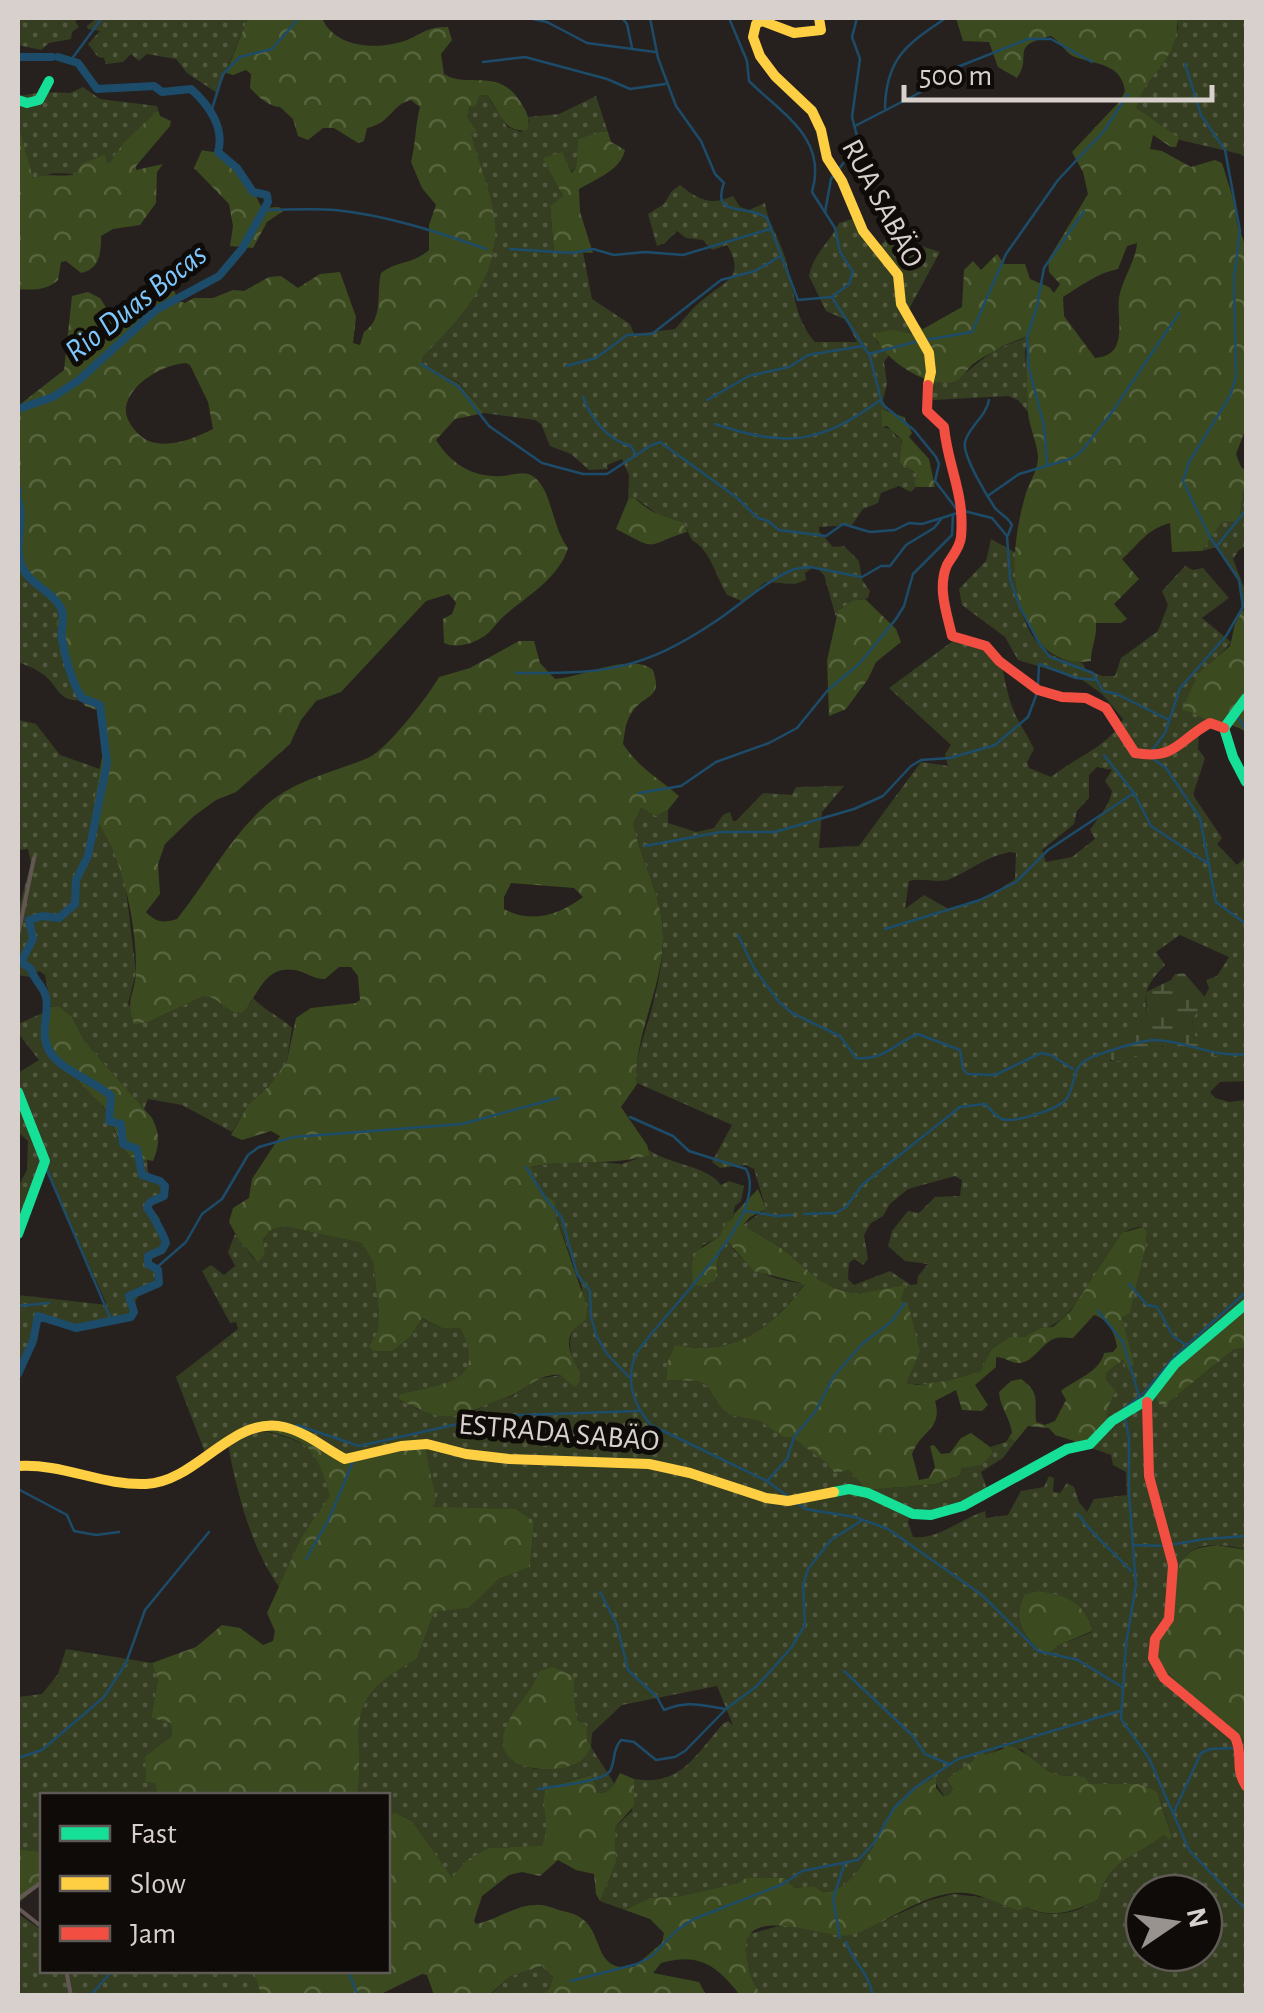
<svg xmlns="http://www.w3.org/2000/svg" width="1264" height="2013" font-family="'Alegreya Sans',sans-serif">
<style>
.grass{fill:url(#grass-dots);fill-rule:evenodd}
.forest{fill:url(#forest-crowns);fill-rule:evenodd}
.wetland{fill:url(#wetland-marsh)}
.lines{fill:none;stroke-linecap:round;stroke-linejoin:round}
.stream{stroke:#1d4c6a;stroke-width:2.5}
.river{stroke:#1d4c6a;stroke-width:8}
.street{stroke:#635754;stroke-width:4}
.fast{stroke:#16e098;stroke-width:10}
.slow{stroke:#ffcf43;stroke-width:10}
.jam{stroke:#f24e42;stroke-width:10}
.labels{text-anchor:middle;stroke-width:10;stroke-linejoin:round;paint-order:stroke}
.street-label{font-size:30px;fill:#d7d0cc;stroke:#0f0b08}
.water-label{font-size:32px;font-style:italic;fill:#7dc9ff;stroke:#0f0b08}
</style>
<defs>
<pattern id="grass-dots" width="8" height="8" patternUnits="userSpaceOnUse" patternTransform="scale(2.5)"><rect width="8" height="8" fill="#353e21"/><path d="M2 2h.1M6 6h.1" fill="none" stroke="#525940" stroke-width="1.8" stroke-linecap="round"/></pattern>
<pattern id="forest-crowns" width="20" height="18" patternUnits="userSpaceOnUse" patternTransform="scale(2.5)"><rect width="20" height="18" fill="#3c4b1f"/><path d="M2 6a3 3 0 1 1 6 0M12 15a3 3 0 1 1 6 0" fill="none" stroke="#57643e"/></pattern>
<pattern id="wetland-marsh" width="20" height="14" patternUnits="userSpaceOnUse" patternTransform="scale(2.5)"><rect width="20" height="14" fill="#353e21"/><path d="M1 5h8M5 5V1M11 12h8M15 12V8" fill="none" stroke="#525940"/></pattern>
</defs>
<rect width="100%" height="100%" fill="#26211e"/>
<g class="grass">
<path d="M18,18H83L75,21L79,27L72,32L71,39L49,43L41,50L18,45Z"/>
<path d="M97,18H248L217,93L187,73L176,59L147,54L139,61L131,54L123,62L106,64L104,58L98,57L88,44L100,31L88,29L87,26Z"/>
<path d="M1177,18H1246V158L1240,154L1180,140L1135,109L1141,90L1178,29Z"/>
<path d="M83,87L100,99L157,106L158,110L124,142L110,162L107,164L105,156L92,160L75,174L54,173L33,179L18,124V96L44,92L70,93Z"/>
<path d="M487,95L507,127L521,132L529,122L528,117L559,114L596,96L608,132L578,139L576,168L556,181L563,197L550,207L554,251L583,252L592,299L630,324L634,334L675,329C685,318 693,307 705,298C726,280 746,277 727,245L712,250L703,240L686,238L677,231L665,243L657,246L648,214L664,204L672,191L680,185C699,200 710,206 733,196L740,207L749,210L765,203C767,221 778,236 784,254C794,284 793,318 815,342H857L846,320L826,311L809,276C813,254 830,242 839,223L856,218L880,246L889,236L940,252L910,307L909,316L923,329L920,336L876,341L889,355L884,362L887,384L883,400L887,411L882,410L883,427L893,430L895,436L901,439C906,462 894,458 918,473L914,483L916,487L911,492L899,486L881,493L878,503L863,509L852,525L819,527V531L833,547L844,546L859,561L862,580L870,591L868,598C856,600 839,605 836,617L824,575L815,566L805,573L806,580L795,584L765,582L744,602L727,595C716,577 711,551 692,540L683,522L660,516L634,497L628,500L629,475L622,459L607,465L608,469L589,470L571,454L550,446L541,424L535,420L484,413L459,383L422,364L423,356L494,251V216L470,133L475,132L468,123L467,112L479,96Z"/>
<path d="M1029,336L1025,351L1028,412L1018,400L1008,396L934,400L930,397L932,380H956L993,351Z"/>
<path d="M1243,490L1246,491V546L1239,550L1233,559L1246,593V610L1241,606C1247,581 1227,568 1217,547L1202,551L1222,522L1240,515Z"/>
<path d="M991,539L1016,553C1013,587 1021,644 1059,658C1066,661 1075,661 1082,663L1086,670L1102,676H1115L1121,658L1158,631L1168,605L1162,591L1185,566L1193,570L1203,568L1229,598L1202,618L1231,642C1211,669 1188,670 1190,711L1207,719L1199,733L1198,749L1205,758L1193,795L1222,838L1217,844L1237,865L1246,857V1081L1220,1082L1210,1092L1215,1098L1229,1102L1246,1100V1302L1166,1404L1233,1350L1246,1347V1550C1229,1545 1200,1540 1186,1556C1168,1575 1163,1637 1159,1664L1246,1742V1995H762C749,1980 740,1954 749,1934L786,1924L837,1935L879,1923L927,1901L953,1894L987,1898L1017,1911L1026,1907C1044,1918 1076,1915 1092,1902C1104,1892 1104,1875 1118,1864C1132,1853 1150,1847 1164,1835L1169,1839L1172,1837L1161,1805L1138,1784H1090L1085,1777L1056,1775L1029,1759L1022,1749L1000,1748L947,1779L953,1789L949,1795L944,1796L932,1777C923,1787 909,1791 900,1801C876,1825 864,1893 821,1892L814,1886L794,1888L788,1884L747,1878L740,1883L681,1896L649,1898L625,1910L600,1901L616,1863L615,1827L632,1811L634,1779C678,1786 692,1760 717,1731C720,1727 723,1723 728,1721L733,1725L717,1686L622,1705L592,1733L591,1747L614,1783L611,1790L597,1794L590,1775L547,1788L548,1834L542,1846C530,1850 521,1848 509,1847C486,1847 465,1862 452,1879L412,1821L395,1813L388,1816V1796L358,1795C364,1721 340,1701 417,1659L434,1612L469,1608L499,1579L530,1567L534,1521L516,1509L431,1508L435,1499L434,1492L337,1453L312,1436L257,1429C308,1443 315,1442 331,1496L302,1536L280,1588C250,1548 236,1488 227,1440L206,1455L176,1377L238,1329L236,1322L230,1323L202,1271L211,1265L224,1275L235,1266L228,1252L235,1234L254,1259L265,1253L263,1241L271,1230L283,1226L362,1243L373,1262L379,1314V1331L369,1346L416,1328L421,1318L442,1328H460C490,1385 444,1384 400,1394L399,1400L419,1410L470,1414L490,1402L513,1396L537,1379L561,1375L571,1359L570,1341L582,1288L556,1216V1209L540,1192L531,1167L576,1160L622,1164L650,1154L649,1150C668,1164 708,1166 721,1185L729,1181L744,1186L741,1201L735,1206L732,1220L726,1222L721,1236L703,1245L692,1262L717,1270L718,1260L726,1240C747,1268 769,1281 805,1283C780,1318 746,1349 699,1348C692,1348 684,1345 675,1345L667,1363L666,1380L697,1381L706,1385L723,1410L730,1415L760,1421L783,1437L793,1438L824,1461L835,1473L849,1470L866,1490L936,1484L960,1475V1468L993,1453L990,1447L1006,1442L1009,1437L1015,1442L1003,1458L981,1472L987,1489C959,1506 946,1514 912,1513L908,1522L913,1537C938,1540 962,1518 985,1511L986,1518L1008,1515L1021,1491L1044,1487L1049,1476L1054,1478L1053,1492L1060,1493L1067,1483L1074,1487L1079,1502L1087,1512L1094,1499L1127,1495L1126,1472L1113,1465L1111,1455L1083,1445L1076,1446L1098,1435L1108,1403L1116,1391L1105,1380L1106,1373L1123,1360L1127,1370L1133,1364L1122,1317L1130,1312C1135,1284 1145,1261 1147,1232L1142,1227C1120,1228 1120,1241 1110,1256C1097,1274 1084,1297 1068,1313C1050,1332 1017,1340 991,1350L980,1372C956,1379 931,1388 906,1383L901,1299L905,1287L857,1294L839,1290L819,1280L784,1250L743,1225L766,1209L754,1169L746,1165L720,1168L712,1162L732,1125L637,1083C634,1061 642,1043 648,1022C656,995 663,965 663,937C663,896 642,863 633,824L641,808L656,816L668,810V823L696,832L714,828L723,815L730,812L733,821H736L763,793L792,795L796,787L844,786L822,812L819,848L859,846L921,762L948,766L945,754L951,745L889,688L957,638C1011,647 997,662 1012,706C1016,720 1028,735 1034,749L1027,762L1029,768L1051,777C1073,759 1111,745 1123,719L1102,694L1081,679L1018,660L1005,637L962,605L959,589L986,561ZM1097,767L1112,770L1105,781L1112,791C1110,805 1098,818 1090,830L1095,839L1072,857L1046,862L1042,850L1074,824L1077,811L1089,798V775ZM1010,852L1016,853L1015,879L993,894L950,910L924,895L905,909L909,881C923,877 938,884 950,879C973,869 983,858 1010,852ZM1180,935L1229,957L1217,976L1206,980L1209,988L1192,1021L1195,1036L1219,1050L1213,1057C1194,1051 1168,1041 1149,1050C1135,1055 1127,1062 1110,1061V1049L1119,1048L1147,1014C1142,990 1150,981 1165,965L1156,952ZM955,1176L962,1180L960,1196L935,1197L919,1213L908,1211L892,1231L888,1246L905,1261L928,1264L918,1276L917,1284L911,1285L890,1271L854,1285L848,1279L849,1263L854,1259L863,1265L868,1259L864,1235L871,1223L883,1216L890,1204L908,1189ZM1038,1591C1064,1595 1085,1603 1092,1632L1057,1646L1045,1655C1027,1640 1013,1618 1026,1594ZM539,1671L572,1685L576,1715L587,1742C568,1757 551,1777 526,1766C473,1744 530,1703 539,1671ZM1144,1893H1204V1953H1144Z"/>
<path d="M18,543L27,574L62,608L57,619L65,631L59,651L81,700C57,703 58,683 41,673C34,668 25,665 18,662Z"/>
<path d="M19,720L36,724L60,755L100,769L92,815L106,831L124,873L136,972L128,1004L148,1022L204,996H211L230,1011L250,1004L253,998C266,1012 280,1016 292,1028L287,1061L269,1086L248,1105L232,1132L182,1105L148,1099L144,1109L85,1042L72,1017L59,1006L51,1007L45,975L39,971L30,977L18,975V912L31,863L28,849L18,850Z"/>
<path d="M45,1012C48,1026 45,1038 52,1051C62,1070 87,1084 100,1102C118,1127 114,1153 147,1160L148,1172L167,1189L164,1198L150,1206L160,1219L157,1228L168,1243L163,1251L148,1258L160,1272V1284L140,1292L135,1303L136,1315L61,1327L48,1317L41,1320L18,1379V1295L107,1305L45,1167L18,1238V1187L27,1170L28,1141L18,1132V1073L39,1060L18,1033V1024Z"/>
<path d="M66,1649L152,1663L158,1680L151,1718L171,1723L172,1736C157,1750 153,1776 158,1795L42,1796V1852L18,1849V1697L42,1694L58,1674Z"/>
<path d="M18,1914L42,1930V1970L254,1971L261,1995H18Z"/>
<path d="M543,1966L553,1977L549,1989L542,1995L489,1996L511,1976Z"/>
</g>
<g class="forest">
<path d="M248,18C272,17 296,17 322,18C333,45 370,50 397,43C419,38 424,26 448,27L452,40L441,54L444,74C467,89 497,67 519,100C526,110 531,118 527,130C502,133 500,111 487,95L479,96L476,106L470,107C463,119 472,122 476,131L471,134C477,161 490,187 494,216C503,274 461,318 423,356L422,363L459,384L484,413L455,419L436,440C451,464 473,478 503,476C514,475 525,470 534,477C552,490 552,528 568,548C559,578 527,596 504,616C496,623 491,633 481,638C470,645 455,648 444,643L443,619L452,614L456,603L449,594L426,601L341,692L316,701L301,720L290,744L236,792L216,800L194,816L165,844L158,864L160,894L146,912C156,923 164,923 177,919C209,879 234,829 275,798C303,778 337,771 368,758C387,750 429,695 439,677L470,668L519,641H534L540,663L555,679C583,677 631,652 653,670C663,700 645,693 633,711C625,721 625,732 623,744C641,770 656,776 679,796L668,810L656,816L641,808L633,824C642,864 663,896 663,938C663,987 632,1041 637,1084L621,1107L647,1145L650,1155C610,1167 572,1158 531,1167L540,1192L555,1202L556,1217L587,1307L586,1319C582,1323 577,1326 573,1330C564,1343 572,1361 580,1372L579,1384L574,1387L561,1375C544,1373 532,1383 518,1392C509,1398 498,1399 488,1404C448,1423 437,1419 398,1399L400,1394C443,1384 489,1384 460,1328H442L422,1318L410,1337L392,1351H373L369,1346L378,1331L379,1314L373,1262L362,1243L283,1226L271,1230L263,1240L265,1253L258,1262L239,1240L229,1222L233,1208L249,1198L252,1179L280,1136L271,1131L242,1140L231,1135L248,1105L269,1086L287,1061L296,1018L311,1008L356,1003L360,1000L358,976L351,967H339L325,979C313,979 306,972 295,970C264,965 259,995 243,1012C226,1016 220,996 204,996L148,1022L134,1024C125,996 135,996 136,971C137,925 122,849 92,815L102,757L103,712L85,706L75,691L59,651L65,632L55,625L62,608L27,574L18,543V406L64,370L72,296L88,292L100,298L109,312C134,313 153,301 174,290L178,301L185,303L194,298H213L233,290L244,291L269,277L281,276L298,288L320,274L340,272L356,317L353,343L360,345L364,332C384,319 376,294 381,273C396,261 414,264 429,250V225L436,205L422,188L411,162C416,142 415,126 420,107L411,100C392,104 391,123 367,128L364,141L358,143L334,128H323L308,140L298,136L293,119L280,107C267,106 259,97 250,88L251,74L246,70L233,75L226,73ZM186,363L190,365L208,402L213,429C189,441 153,455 134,429C129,423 125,415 126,407C130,383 164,364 186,363ZM511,883L574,888L583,897C559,915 531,924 504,909V897Z"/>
<path d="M956,18H1177C1180,61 1145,73 1136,108L1179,138L1176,147H1171L1153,135L1150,149L1162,151L1191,167L1215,160L1222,163L1235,205L1237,224L1246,247V428L1236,454L1241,467L1246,471V491H1243L1240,515L1235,521L1222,522L1202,551L1172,552L1170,523C1147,529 1139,544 1122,559L1139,579L1114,604L1127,619L1121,623H1096C1097,639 1091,647 1091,661C1071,665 1050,657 1038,640C1006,599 1012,541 1026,493C1030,481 1038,470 1038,457C1037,441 1029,427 1028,412C1027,387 1024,361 1029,336C1009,342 990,352 973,364C968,368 962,378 956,381C930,391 879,358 875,333L894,330L920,336L923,329L962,307L964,270L973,261L981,270L997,254L1004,264H1025L1030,279L1049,287L1054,293L1060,284L1049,272L1048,260L1088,194L1083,172L1072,152L1120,101L1125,91C1121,63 1097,65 1075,57C1066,54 1060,41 1051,36C1007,47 1034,54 1017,78L998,67L989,42L963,41ZM1137,243C1136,261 1122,279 1119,298C1116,318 1130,356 1095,358L1064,316L1063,297C1081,286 1097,273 1118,269L1127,246Z"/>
<path d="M158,110L160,116L171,121L170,126L136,166V170L163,164L157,172L156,203L140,225L113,229L101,236C101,253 100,269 81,273L66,261L61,262L58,280C46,291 32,290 18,289V124L33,178C52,172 61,178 75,174L83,163L105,155L107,163L110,162L124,142Z"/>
<path d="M601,132H608L611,142L625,150C621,170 596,179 579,189L580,212L593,253L554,251L550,206L563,196L543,158L562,152L571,173L576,168L578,139Z"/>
<path d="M202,150C210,152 219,152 226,156C241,167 254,192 262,208L279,207L283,211L267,222L253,248L230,246L233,226L229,204L194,168Z"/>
<path d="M881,409L904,417L912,433L909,437L929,459L935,487H916L914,483L917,473L900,463L902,440L887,426L882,427Z"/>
<path d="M634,497C648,512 663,517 683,522L687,532C643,546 660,552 616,529L628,500Z"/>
<path d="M865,599L896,629L901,642L876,662L868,679L846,709L829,716L827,661L838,611L852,601Z"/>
<path d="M1246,609V732C1232,723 1221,723 1206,719C1196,716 1192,711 1182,710L1198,674L1230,646L1235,624L1241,612Z"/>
<path d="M59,1006L72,1017L85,1042L152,1118C160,1134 160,1144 153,1161L131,1157L123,1147L104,1107L54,1055L46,1037L44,1008Z"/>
<path d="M758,1189L766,1209L750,1217L743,1225L784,1250L819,1280L839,1290L857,1294L906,1285L901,1299L909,1308L920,1351L906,1383L918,1385L947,1381L980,1372L991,1350L1010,1337H1025L1041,1328L1053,1327L1071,1311L1122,1233L1143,1227L1147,1232C1145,1261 1135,1285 1130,1313L1122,1317L1134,1364L1128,1371L1123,1360L1106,1373V1380L1116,1391C1097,1419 1120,1428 1076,1446L1074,1441L1055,1435L1049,1428L1028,1426L1015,1442L1009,1437L1012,1433C1010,1417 1000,1408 999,1392L1011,1381L1021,1379C1041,1393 1034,1401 1036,1422L1045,1425L1055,1421L1066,1400L1061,1391C1076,1379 1100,1372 1104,1353L1113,1352L1117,1347C1115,1333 1108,1319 1094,1315L1073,1338C1068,1338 1062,1337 1056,1338C1042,1342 1034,1362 1020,1363C1012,1364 1005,1357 996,1357V1367L975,1385L988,1405L982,1411L962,1410L956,1390L935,1401C943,1429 922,1429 912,1454L919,1480L929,1478L935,1467L930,1446L934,1445L941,1454L950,1453L961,1438L971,1433L990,1447L993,1453L981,1465L961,1468L960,1475L936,1484L866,1490L849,1470L835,1473L824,1461L793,1438L783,1437L760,1421L730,1415L723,1410L706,1385L697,1381L666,1380L667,1363L675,1345C683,1345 691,1348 699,1348C746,1349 779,1319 805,1284L754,1271L726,1240L718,1259L715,1281L701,1286L693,1285L692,1262L697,1251L720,1236L726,1222L732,1220L734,1214Z"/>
<path d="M1246,1302V1347L1233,1350L1166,1404L1160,1405L1154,1394L1183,1354L1219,1327L1225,1326Z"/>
<path d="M283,1426L357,1461L424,1444L436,1500L432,1507L516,1509L534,1521L530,1567L499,1579L469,1608L434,1612L417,1659C340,1701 364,1721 358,1795H158L155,1783L146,1782L145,1757L172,1736L171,1723L151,1718L158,1680L152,1663L196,1647L222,1625L240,1628L263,1645L273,1641L275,1631L267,1613L302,1536L330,1496C314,1439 306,1442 253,1427Z"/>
<path d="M1217,1545L1246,1550V1742L1200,1705L1159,1663C1157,1639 1168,1572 1187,1555C1195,1547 1206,1547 1217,1545Z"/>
<path d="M1038,1591C1064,1594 1086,1603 1092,1631L1057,1646L1046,1656C1026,1639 1011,1620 1025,1594Z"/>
<path d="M553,1667L575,1677C572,1686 575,1712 578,1721L586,1725L587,1741L591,1747C587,1754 583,1761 575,1764C555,1773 502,1773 503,1740C504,1715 532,1695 539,1671Z"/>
<path d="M1010,1746C1028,1751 1042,1772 1060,1775C1069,1777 1076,1775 1085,1777L1090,1784H1138L1156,1791L1172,1837L1169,1840L1164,1835C1132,1860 1110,1857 1098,1899C1076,1912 1049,1919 1026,1907L1018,1911C1001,1905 984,1895 966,1893C926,1889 888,1924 850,1935C831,1941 740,1900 746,1953C748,1971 751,1982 762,1995H740C717,1966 700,1952 661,1963L653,1973L699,1982L706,1995H542L549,1989L553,1977L542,1966L511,1976L489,1995H434L427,1975L422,1974L379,1995H261L254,1971L388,1970V1816L395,1813L412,1821L452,1878L467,1860L489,1848L542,1846C553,1824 538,1804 547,1788L591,1775L597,1793C612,1794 614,1783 620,1773L634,1779V1806L615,1827L616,1863L600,1901L596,1894L594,1874L576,1870L558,1860L540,1876L522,1872L509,1875L482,1896L474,1921L476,1924C497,1920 515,1905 536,1905C544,1904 552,1908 559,1910C566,1912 575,1913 581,1918C605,1934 592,1972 634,1967L662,1943L664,1933L650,1919L625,1910L649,1898L681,1896L739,1883L746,1878H784L794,1888L814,1886L822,1892C861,1893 877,1829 897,1804C906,1792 924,1784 936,1776V1788L943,1796L949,1795L953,1789L947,1779L973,1761L980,1752L986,1755Z"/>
<path d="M18,1849L42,1852C42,1889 45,1880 20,1902Z"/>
</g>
<path class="wetland" d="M1184,973L1205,997L1192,1021L1195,1036L1220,1050V1054L1213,1057L1163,1046L1119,1062L1104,1058L1110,1049L1119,1047L1147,1014L1146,992L1171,980L1175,974Z"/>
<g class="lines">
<g class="stream">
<path d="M528,18L547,22L587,43L655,52"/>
<path d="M622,18L627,24L632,48"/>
<path d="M650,18L658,58L676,106L701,141L715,174L724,183C711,219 747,203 767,218L798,300L832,297"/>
<path d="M729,18L747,61L749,81C782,114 828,138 812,192L835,228L840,252L853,272L849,284L832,297"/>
<path d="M71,60L102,18"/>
<path d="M483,62L525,57L607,79L630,89L665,84"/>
<path d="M1185,64L1201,115L1225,150L1240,231L1234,278L1236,377L1230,396L1189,462L1183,481L1210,537L1239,580L1243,607L1226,636L1180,688L1165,733L1150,753L1152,758L1166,768L1200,818L1216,902L1246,924"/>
<path d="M885,108C886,58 907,44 946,18"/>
<path d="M211,112L223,74L240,57L272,49L299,18"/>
<path d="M855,126L919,93L955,68L1028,39H1051L1092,62"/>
<path d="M265,210C288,210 312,208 335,210C386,215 438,232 486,249"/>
<path d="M825,212L831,179L849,156L857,136L852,117L860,59L852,37L857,18"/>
<path d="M510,249L572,253L593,249L614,255L645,252L683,255L770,229"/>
<path d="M833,299L870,356L882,404L914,430L936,457L939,464L935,481L958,511"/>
<path d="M869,354L919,341L972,332L1006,254L1058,180L1104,131L1128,94"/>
<path d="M421,364L459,387L489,426L542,463L583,474H607L650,446L660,442L736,497L758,518L768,521L779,530L826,536L843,524L870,532L895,530L909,523L922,524L964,511L992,518L1007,536L1010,579L1020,607L1039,643L1050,657L1093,673L1103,691L1117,694L1169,720"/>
<path d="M566,366L596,358L627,335L652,334L721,280L755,271L781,256"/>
<path d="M583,397C591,419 609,441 631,446L636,455"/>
<path d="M707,400L749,376L789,367L808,355L863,346"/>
<path d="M989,400C986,417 969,426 965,442C962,455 987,496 995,508C1001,515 1007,516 1012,525L1008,535"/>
<path d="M715,424C785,447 818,445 879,401"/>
<path d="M1047,464L1044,426L1029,368L1027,337L1037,306L1044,268L1084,211"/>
<path d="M989,495L1019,474L1070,459L1080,453L1112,412L1179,313"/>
<path d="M1216,547L1246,510"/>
<path d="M516,673C603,674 642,671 716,621C741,604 766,581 794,569L810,567L862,577L881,566H890L906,545L934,528L942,518"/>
<path d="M1038,685L1039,664L1076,678L1097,680"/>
<path d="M1236,715L1246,730"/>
<path d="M1104,755L1134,793L1151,826L1207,863"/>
<path d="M639,793L681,786L716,762L769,743L797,728L828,690L859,664L896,619L904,606L913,574L952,535L953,514"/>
<path d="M645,846L721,832H775L854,809L883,796L911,766L921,760L950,758L995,745L1028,717L1037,693"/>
<path d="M885,929L980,900L1016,882L1048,850L1134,793"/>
<path d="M738,935L754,968L779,1002L792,1013L840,1036L856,1058C885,1061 894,1043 918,1034L960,1050L963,1069L967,1074L995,1075L1041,1053L1051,1055L1073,1069"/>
<path d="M630,1117L673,1136L689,1151L746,1169C772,1216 661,1314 636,1354C625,1379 633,1405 651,1425L767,1481L805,1509L855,1517L888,1529L982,1595L1038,1651L1078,1660L1122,1687"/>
<path d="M526,1167L546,1199L562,1218L577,1274L590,1291L591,1317L597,1337L607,1354L630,1378"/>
<path d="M46,1168L112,1322"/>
<path d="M746,1211L777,1216L792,1215"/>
<path d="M804,1214L836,1213L846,1207L862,1185L960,1107L985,1104C990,1109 995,1116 1002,1119C1015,1123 1060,1109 1067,1098C1076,1084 1071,1068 1088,1059C1100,1053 1142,1040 1155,1040C1187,1041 1214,1058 1246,1054"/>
<path d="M156,1268L186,1242L202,1214L222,1199L248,1155L259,1147L294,1137L462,1124L558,1098"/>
<path d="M1129,1284L1147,1305L1157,1307L1173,1336L1186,1345"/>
<path d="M18,1306L49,1303"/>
<path d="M1098,1311L1123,1342L1139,1396"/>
<path d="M1122,1410L1142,1395L1175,1356L1246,1292"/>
<path d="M1125,1418L1129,1438V1494L1136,1585L1126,1644L1121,1719L1149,1758L1189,1850L1246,1910"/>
<path d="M297,1425L359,1446L494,1416L639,1411"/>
<path d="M768,1480L787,1459L794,1437L815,1412L834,1376L862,1344L891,1322L905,1303"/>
<path d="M18,1489L67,1515L74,1531L96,1535L119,1532"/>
<path d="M1078,1514C1093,1536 1113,1551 1131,1571"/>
<path d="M1134,1545L1164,1546L1205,1539L1246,1536"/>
<path d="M306,1559L329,1519L354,1459"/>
<path d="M600,1592L617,1625L628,1670L657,1697L664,1710C687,1700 701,1705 725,1709"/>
<path d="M844,1671L912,1735L925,1754L949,1764"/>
<path d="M18,1758L42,1750L104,1697L126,1663L145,1610L209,1532"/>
<path d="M538,1789C553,1786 603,1782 610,1771C616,1760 612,1750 621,1740L634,1742L656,1760L675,1757L685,1751L727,1708L757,1686L791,1648L805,1625L803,1585L808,1569L831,1540L861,1521"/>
<path d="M1174,1812L1201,1753L1210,1749L1234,1748"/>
<path d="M840,1938L833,1899L844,1865"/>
<path d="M846,1942C854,1965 867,1968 873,1996"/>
<path d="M224,1970L232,1972"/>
<path d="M348,1970L358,1996"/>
<path d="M571,1981L637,1964L652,1956L677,1930L694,1919L783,1884L802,1871L858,1860L874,1843L894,1808L916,1787L958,1759L1120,1711"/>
<path d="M90,1996L113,1970"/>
</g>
<g class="river">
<path d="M18,57H52"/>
<path d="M18,409L53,397L79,380L156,310L219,276L242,249L268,202L267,195L253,192L237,168L218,152C225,128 209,105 191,89L162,92L154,86L97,89L78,63L58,57"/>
<path d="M18,490V492"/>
<path d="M18,499C25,520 15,541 20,561C26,584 51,589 61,608C66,618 60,628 62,639C65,657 72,683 82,698L100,705L107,763L88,856L76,880L75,904L59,918L42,916L29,920L33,939L21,962L31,969C34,981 43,985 46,997C49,1011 43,1024 45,1038C48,1068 92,1078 111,1096L109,1121L121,1124L123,1144L137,1149L142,1175L160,1181L165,1186L164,1196L150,1202L147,1208C152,1213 164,1236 166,1243L162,1250L148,1256V1264L158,1270L159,1283L129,1296L134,1312L131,1317L76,1328L38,1316L33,1341L18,1374"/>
</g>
<g class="street">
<path d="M18,935L34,858"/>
<path d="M18,1899L42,1882"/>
<path d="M18,1908L42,1927"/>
<path d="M66,1970L71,1996"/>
</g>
<g class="fast">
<path d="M18,100L27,103L39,100L49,81"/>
<path d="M1224,728L1233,757L1246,782"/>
<path d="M1224,728L1246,698"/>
<path d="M18,1092L45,1161L18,1234"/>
<path d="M834,1492L849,1489L868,1493L913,1514L931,1515L963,1506L1067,1449L1090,1444L1112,1421L1147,1400L1175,1364L1246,1304"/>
</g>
<g class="slow">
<path d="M819,18L821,30L794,33L762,21L756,24L753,37L760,56L775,76L812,111L821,130L827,158L842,181L863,231L898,275L901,304L929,353L931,372L928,385"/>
<path d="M18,1466C62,1463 103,1486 146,1484C197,1482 232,1415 284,1427C306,1432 326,1449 345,1459L401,1446L427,1444L466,1454L509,1459L649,1464L690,1473L766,1498L788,1501L834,1492"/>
</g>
<g class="jam">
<path d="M928,385L927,411L944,427C948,468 965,493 961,537C960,548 952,556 947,565C937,588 947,613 952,636L986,646L999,661L1038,690L1062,697L1086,698L1106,708L1135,753C1177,760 1178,740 1210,723L1224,728"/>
<path d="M1147,1402L1149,1476L1173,1565L1169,1619L1155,1639L1153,1658L1164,1678L1235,1737C1244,1755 1234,1767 1246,1786"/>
</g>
</g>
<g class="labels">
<g class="street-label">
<text transform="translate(883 203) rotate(62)" y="10">RUA SABÄO</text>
<text transform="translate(559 1432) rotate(5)" y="10">ESTRADA SABÄO</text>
</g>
<g class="water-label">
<text transform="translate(135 302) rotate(-38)" y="11">Rio Duas Bocas</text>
</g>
</g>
<rect width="1264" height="2013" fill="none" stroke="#d7d0cc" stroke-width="40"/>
<rect x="40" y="1793" width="350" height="180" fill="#0f0b08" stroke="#5f5a56" stroke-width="2.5"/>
<rect x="60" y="1826" width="50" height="15" fill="#16e098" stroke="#5f5a56" stroke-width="2.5"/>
<text x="130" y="1843" font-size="30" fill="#d7d0cc">Fast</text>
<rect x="60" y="1876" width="50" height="15" fill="#ffcf43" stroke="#5f5a56" stroke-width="2.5"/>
<text x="130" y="1893" font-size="30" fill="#d7d0cc">Slow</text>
<rect x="60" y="1926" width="50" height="15" fill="#f24e42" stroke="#5f5a56" stroke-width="2.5"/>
<text x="130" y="1943" font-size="30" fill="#d7d0cc">Jam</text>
<g transform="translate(1174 1923) rotate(77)"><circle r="48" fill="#0f0b08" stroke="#5f5a56" stroke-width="2.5"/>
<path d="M0-8L18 38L0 25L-18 38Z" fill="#99938f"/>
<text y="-15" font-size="28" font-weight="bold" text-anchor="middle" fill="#d7d0cc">N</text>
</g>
<path d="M904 85v15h308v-15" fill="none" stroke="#d7d0cc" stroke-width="5"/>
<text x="919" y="85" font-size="30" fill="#d7d0cc" stroke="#0f0b08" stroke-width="8" paint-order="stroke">500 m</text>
</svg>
